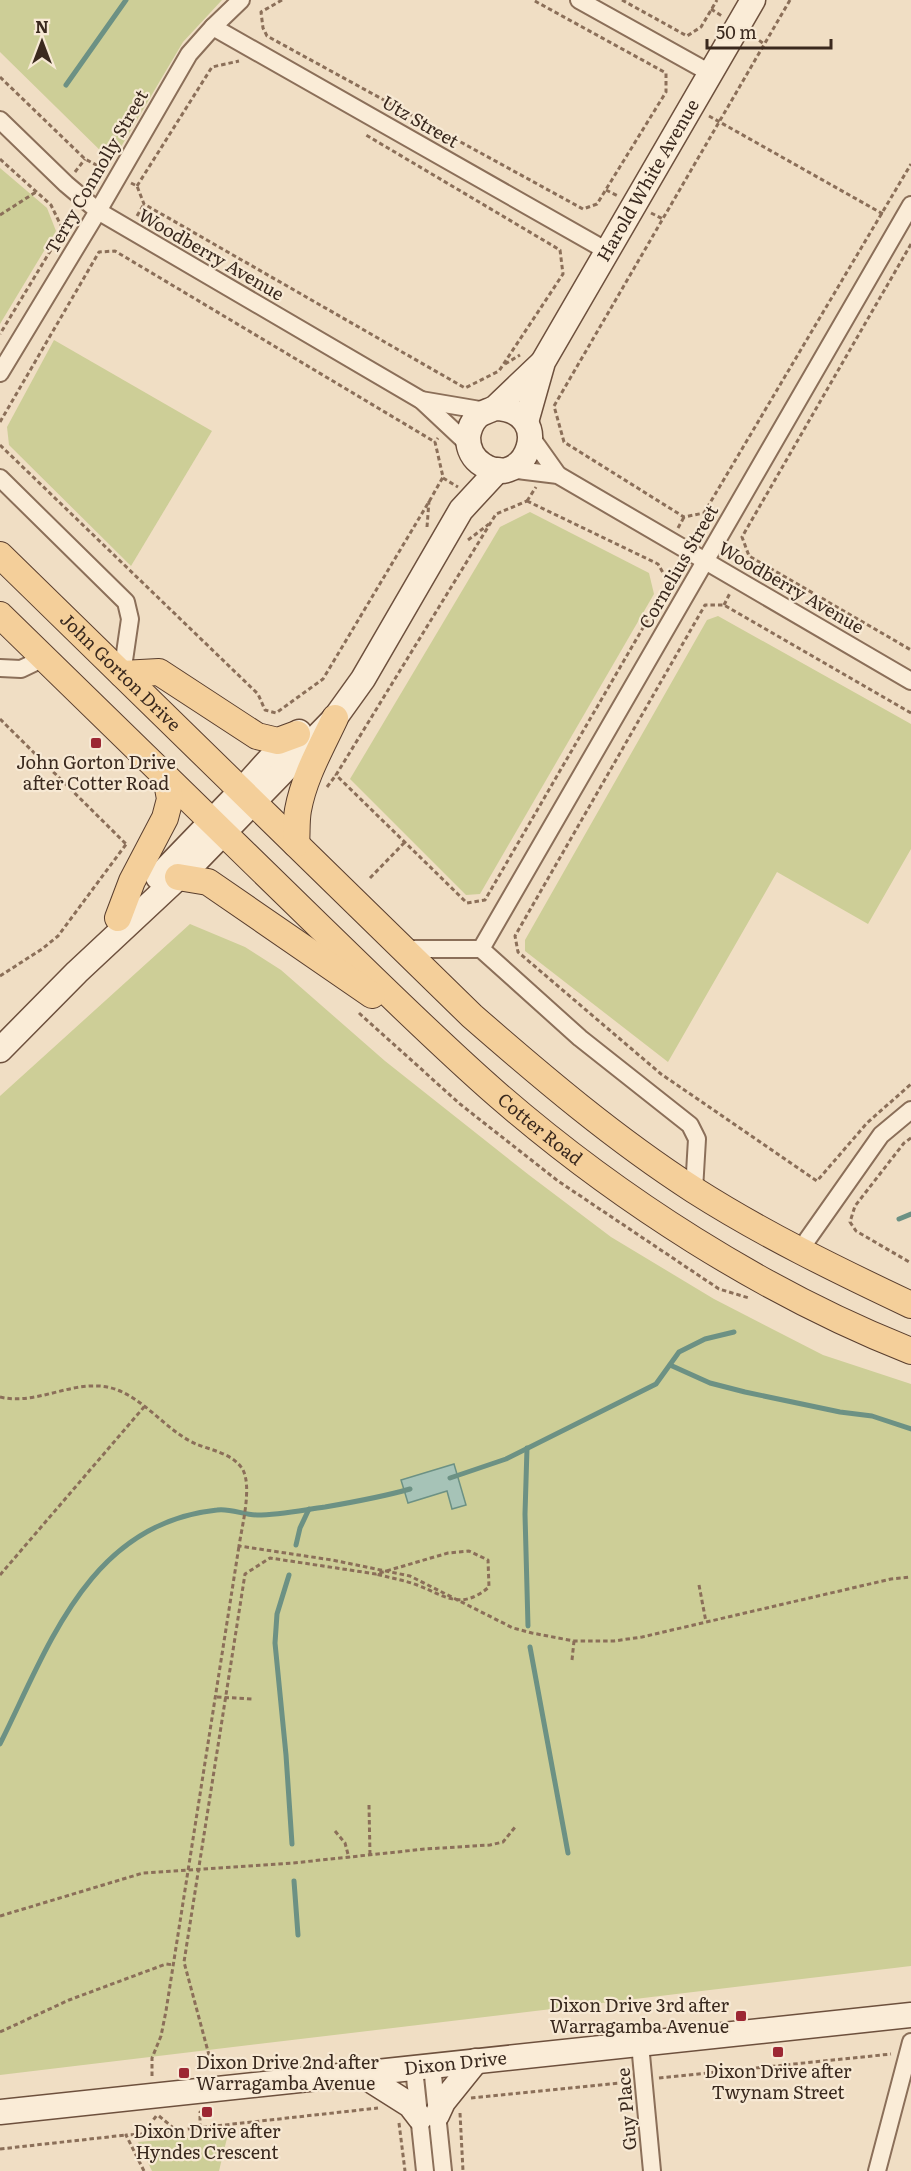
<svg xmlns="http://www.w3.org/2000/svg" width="911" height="2171" font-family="Literata,serif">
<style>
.green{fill:#cdce97}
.water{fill:#a6c3b7;stroke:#6c9184;stroke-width:1.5}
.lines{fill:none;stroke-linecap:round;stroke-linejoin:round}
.stream{stroke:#6c9184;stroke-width:5}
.street-casing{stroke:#8b6f59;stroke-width:20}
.secondary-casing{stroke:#6d503d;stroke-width:27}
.primary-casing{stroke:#593e2e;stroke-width:28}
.path{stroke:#8b6f59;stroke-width:3;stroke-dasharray:4.5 3;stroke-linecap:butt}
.street{stroke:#faecd7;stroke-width:16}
.secondary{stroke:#faecd7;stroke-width:24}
.primary{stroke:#f4cf9a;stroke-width:26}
.poi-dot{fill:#9c2733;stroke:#f7e9d4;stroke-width:2}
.labels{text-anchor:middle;stroke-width:4.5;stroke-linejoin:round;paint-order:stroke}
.street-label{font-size:18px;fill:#3a291e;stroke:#f7e9d4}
.poi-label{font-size:18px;fill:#3a291e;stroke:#f7e9d4}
</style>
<rect width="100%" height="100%" fill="#f0dec4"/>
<g class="green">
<path d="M0,0H222L183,42L112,162L0,52Z"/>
<path d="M0,168L47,208L56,231L0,324Z"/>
<path d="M54,340L212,431L131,566L9,445L7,427Z"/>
<path d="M530,512L649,573L654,594L480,894L466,895L350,779L500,527Z"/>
<path d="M718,616L911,724V849L868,924L777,872L668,1062L525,951V940L707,620Z"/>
<path d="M190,924L245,947L281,970L385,1061L529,1175L611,1237L714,1299L823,1355L911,1384V1966L0,2075V1096Z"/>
<path d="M228,2134L219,2171H152L138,2142Z"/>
</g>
<path class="water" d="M454,1464L466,1505L452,1509L447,1491L408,1503L401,1480Z"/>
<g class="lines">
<g class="stream">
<path d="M66,85L126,0"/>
<path d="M899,1219L911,1214"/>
<path d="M670,1365L710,1383L745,1392L840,1412L872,1416L911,1429"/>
<path d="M527,1448L525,1514L528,1626"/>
<path d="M450,1478L506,1459L656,1384L679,1352L705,1339L734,1332"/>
<path d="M296,1545L300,1528L309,1509"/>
<path d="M289,1575L277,1614L275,1643L286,1755L292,1844"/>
<path d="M530,1647L568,1853"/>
<path d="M0,1744C49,1646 89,1523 217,1510C230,1508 244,1515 257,1515C280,1515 303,1510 325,1507C354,1502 382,1497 410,1489"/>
<path d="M294,1881L298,1935"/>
</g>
<g class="street-casing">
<g id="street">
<path d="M579,0L710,73"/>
<path d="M213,27L607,251"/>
<path d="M0,120L66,184L98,211L421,400L469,445"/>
<path d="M0,373L98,211L189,54L213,27L241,0"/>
<path d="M421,400L486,411"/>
<path d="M531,437L558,475"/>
<path d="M508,469L558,475L911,681"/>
<path d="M0,478L126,602L130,619L122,674"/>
<path d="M0,668L21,669L44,658"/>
<path d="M405,949H481L580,1038L690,1125L697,1139L694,1190"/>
<path d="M481,949L911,205"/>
<path d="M800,1250L881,1135L911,1110"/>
<path d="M640,2044L652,2171"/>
<path d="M432,2066L443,2171"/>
<path d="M414,2068L425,2171"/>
<path d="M877,2171L911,2042"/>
</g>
</g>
<g class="secondary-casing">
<g id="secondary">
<path d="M495,408C557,410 526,493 483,465C473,459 468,449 468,437C469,430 472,422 477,417C483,411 492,411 497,406C512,392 526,378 541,364"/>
<path id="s1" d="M526,422L543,362L753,0"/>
<path d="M158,877L242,790L270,759L299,732"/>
<path d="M0,1050L77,972L198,859L335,718L363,679L461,510L498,470"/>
<path d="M361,2074L410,2105L420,2118"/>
<path id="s2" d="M0,2112L911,2015"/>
<path d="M437,2115L443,2102L476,2061"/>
</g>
</g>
<g class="primary-casing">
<g id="primary">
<path id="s3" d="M0,555L472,1016C543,1078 615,1139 694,1190C763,1234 837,1270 911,1305"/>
<path id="s4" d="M0,615C106,719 212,823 318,925C378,983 437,1042 499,1096C618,1199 764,1293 911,1351"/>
<path d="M122,674L159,672L257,736L278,741L297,734"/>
<path d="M296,844C297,833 296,821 298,810C304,777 321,748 335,718"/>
<path d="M178,877L208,882L372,995"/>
<path d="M118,918L132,881L165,818L170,799L166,777"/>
</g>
</g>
<g class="path">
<path d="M282,0L261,12L263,28L267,36L583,209L597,204L666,92V73L533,0"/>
<path d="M622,0L687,36L701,27L717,0"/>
<path d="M790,0L554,406L564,442L684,517L704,513L911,164"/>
<path d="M711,9L722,16"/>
<path d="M753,36L764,44"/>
<path d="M0,77L85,159L104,169"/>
<path d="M709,116L883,214"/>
<path d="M0,159L51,205L63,230L0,334"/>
<path d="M75,172L85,159"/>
<path d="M131,183L137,186L144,204L465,388L499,371L563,274L560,250L366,135"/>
<path d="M137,186L212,67L239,61"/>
<path d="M606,190L618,196"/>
<path d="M651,213L663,219"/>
<path d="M0,215L36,192"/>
<path d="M137,216L144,204"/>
<path d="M911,244L742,537L749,556L911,650"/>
<path d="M505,364L520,355"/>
<path d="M0,422L99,252L115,251L435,442"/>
<path d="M0,445L258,694L265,710L276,713L323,679L430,500L443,477L435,442L438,438"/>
<path d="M443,478L458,487"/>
<path d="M527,501L658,564L669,583L485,900L467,903L336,775L496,514Z"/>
<path d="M527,501L536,487"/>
<path d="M427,527L429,501"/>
<path d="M678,528L684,517"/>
<path d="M468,540L489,524"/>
<path d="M724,605L730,593"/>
<path d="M911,713L724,605H705L515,936L518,952L661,1074L817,1181L867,1123L911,1084"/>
<path d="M0,719L126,844"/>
<path d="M327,787L336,775"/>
<path d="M370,878L404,843"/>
<path d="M0,976L42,949L58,936L127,843"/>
<path d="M359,1013L460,1104L558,1181L719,1289L749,1298"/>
<path d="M911,1138L904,1143L855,1206L850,1222L856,1231L911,1263"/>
<path d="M0,1397C33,1405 66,1384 99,1386C138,1388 162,1429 196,1444C211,1450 234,1454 243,1470C252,1488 242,1526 239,1546L332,1560L410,1576L513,1628L532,1633L574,1641H614L642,1637L891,1579L911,1577"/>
<path d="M0,1575L144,1407"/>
<path d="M699,1585L706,1622"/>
<path d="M572,1660L574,1641"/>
<path d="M217,1697L252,1699"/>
<path d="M369,1805L370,1855"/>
<path d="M335,1831L345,1843L349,1858"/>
<path d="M0,1916L143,1873L293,1863L425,1849L490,1845L503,1842L516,1826"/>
<path d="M0,2032L69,2000L166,1964L174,1965"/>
<path d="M213,2070L184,1962L245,1574L270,1558L376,1574L448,1553L469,1551L488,1560L489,1587C460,1611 446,1596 417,1585C404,1580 390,1578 376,1574"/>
<path d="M152,2076V2058L161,2036L166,2011L239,1546"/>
<path d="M659,2078L891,2054"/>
<path d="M471,2098L629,2082"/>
<path d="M460,2113L463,2171"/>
<path d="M159,2116L176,2130"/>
<path d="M399,2123L405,2171"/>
<path d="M200,2128V2112H203"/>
<path d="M143,2134L378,2108"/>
<path d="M0,2149L126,2135"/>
<path d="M144,2171L126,2135L143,2134L157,2115"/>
</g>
<use href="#street" class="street"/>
<use href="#secondary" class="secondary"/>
<use href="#primary" class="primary"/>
</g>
<g class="poi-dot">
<rect x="90" y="737" width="12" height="12" rx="3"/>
<rect x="735" y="2010" width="12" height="12" rx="3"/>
<rect x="772" y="2046" width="12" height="12" rx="3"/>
<rect x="178" y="2067" width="12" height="12" rx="3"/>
<rect x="201" y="2106" width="12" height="12" rx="3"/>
</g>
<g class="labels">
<g class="street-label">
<text transform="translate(420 122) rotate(30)" y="6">Utz Street</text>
<text transform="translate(97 172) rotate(-60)" y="6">Terry Connolly Street</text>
<text dy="6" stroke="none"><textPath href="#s1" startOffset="272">Harold White Avenue</textPath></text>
<text transform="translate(211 255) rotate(30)" y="6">Woodberry Avenue</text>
<text transform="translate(679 567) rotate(-60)" y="6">Cornelius Street</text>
<text transform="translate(791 588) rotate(30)" y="6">Woodberry Avenue</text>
<text dy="6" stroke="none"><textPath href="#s3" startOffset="168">John Gorton Drive</textPath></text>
<text dy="6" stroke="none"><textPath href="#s4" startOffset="746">Cotter Road</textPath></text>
<text dy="6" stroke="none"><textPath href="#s2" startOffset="458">Dixon Drive</textPath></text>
<text transform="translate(627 2109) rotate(-95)" y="6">Guy Place</text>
</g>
<g class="poi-label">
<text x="96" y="769">John Gorton Drive<tspan x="96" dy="21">after Cotter Road</tspan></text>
<text x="729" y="2012" text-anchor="end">Dixon Drive 3rd after<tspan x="729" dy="21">Warragamba Avenue</tspan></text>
<text x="196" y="2069" text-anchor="start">Dixon Drive 2nd after<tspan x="196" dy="21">Warragamba Avenue</tspan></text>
<text x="778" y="2078">Dixon Drive after<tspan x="778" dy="21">Twynam Street</tspan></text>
<text x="207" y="2138">Dixon Drive after<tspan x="207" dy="21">Hyndes Crescent</tspan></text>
</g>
</g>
<g transform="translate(42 42)" stroke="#f7e9d4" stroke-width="4.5" paint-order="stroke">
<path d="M0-4.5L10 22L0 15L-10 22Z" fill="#3a291e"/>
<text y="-9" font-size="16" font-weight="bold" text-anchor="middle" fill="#3a291e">N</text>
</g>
<path d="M707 39v9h124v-9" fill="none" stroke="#3a291e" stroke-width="3"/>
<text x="716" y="39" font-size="18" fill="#3a291e" stroke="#f7e9d4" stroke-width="4.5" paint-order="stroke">50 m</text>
</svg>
